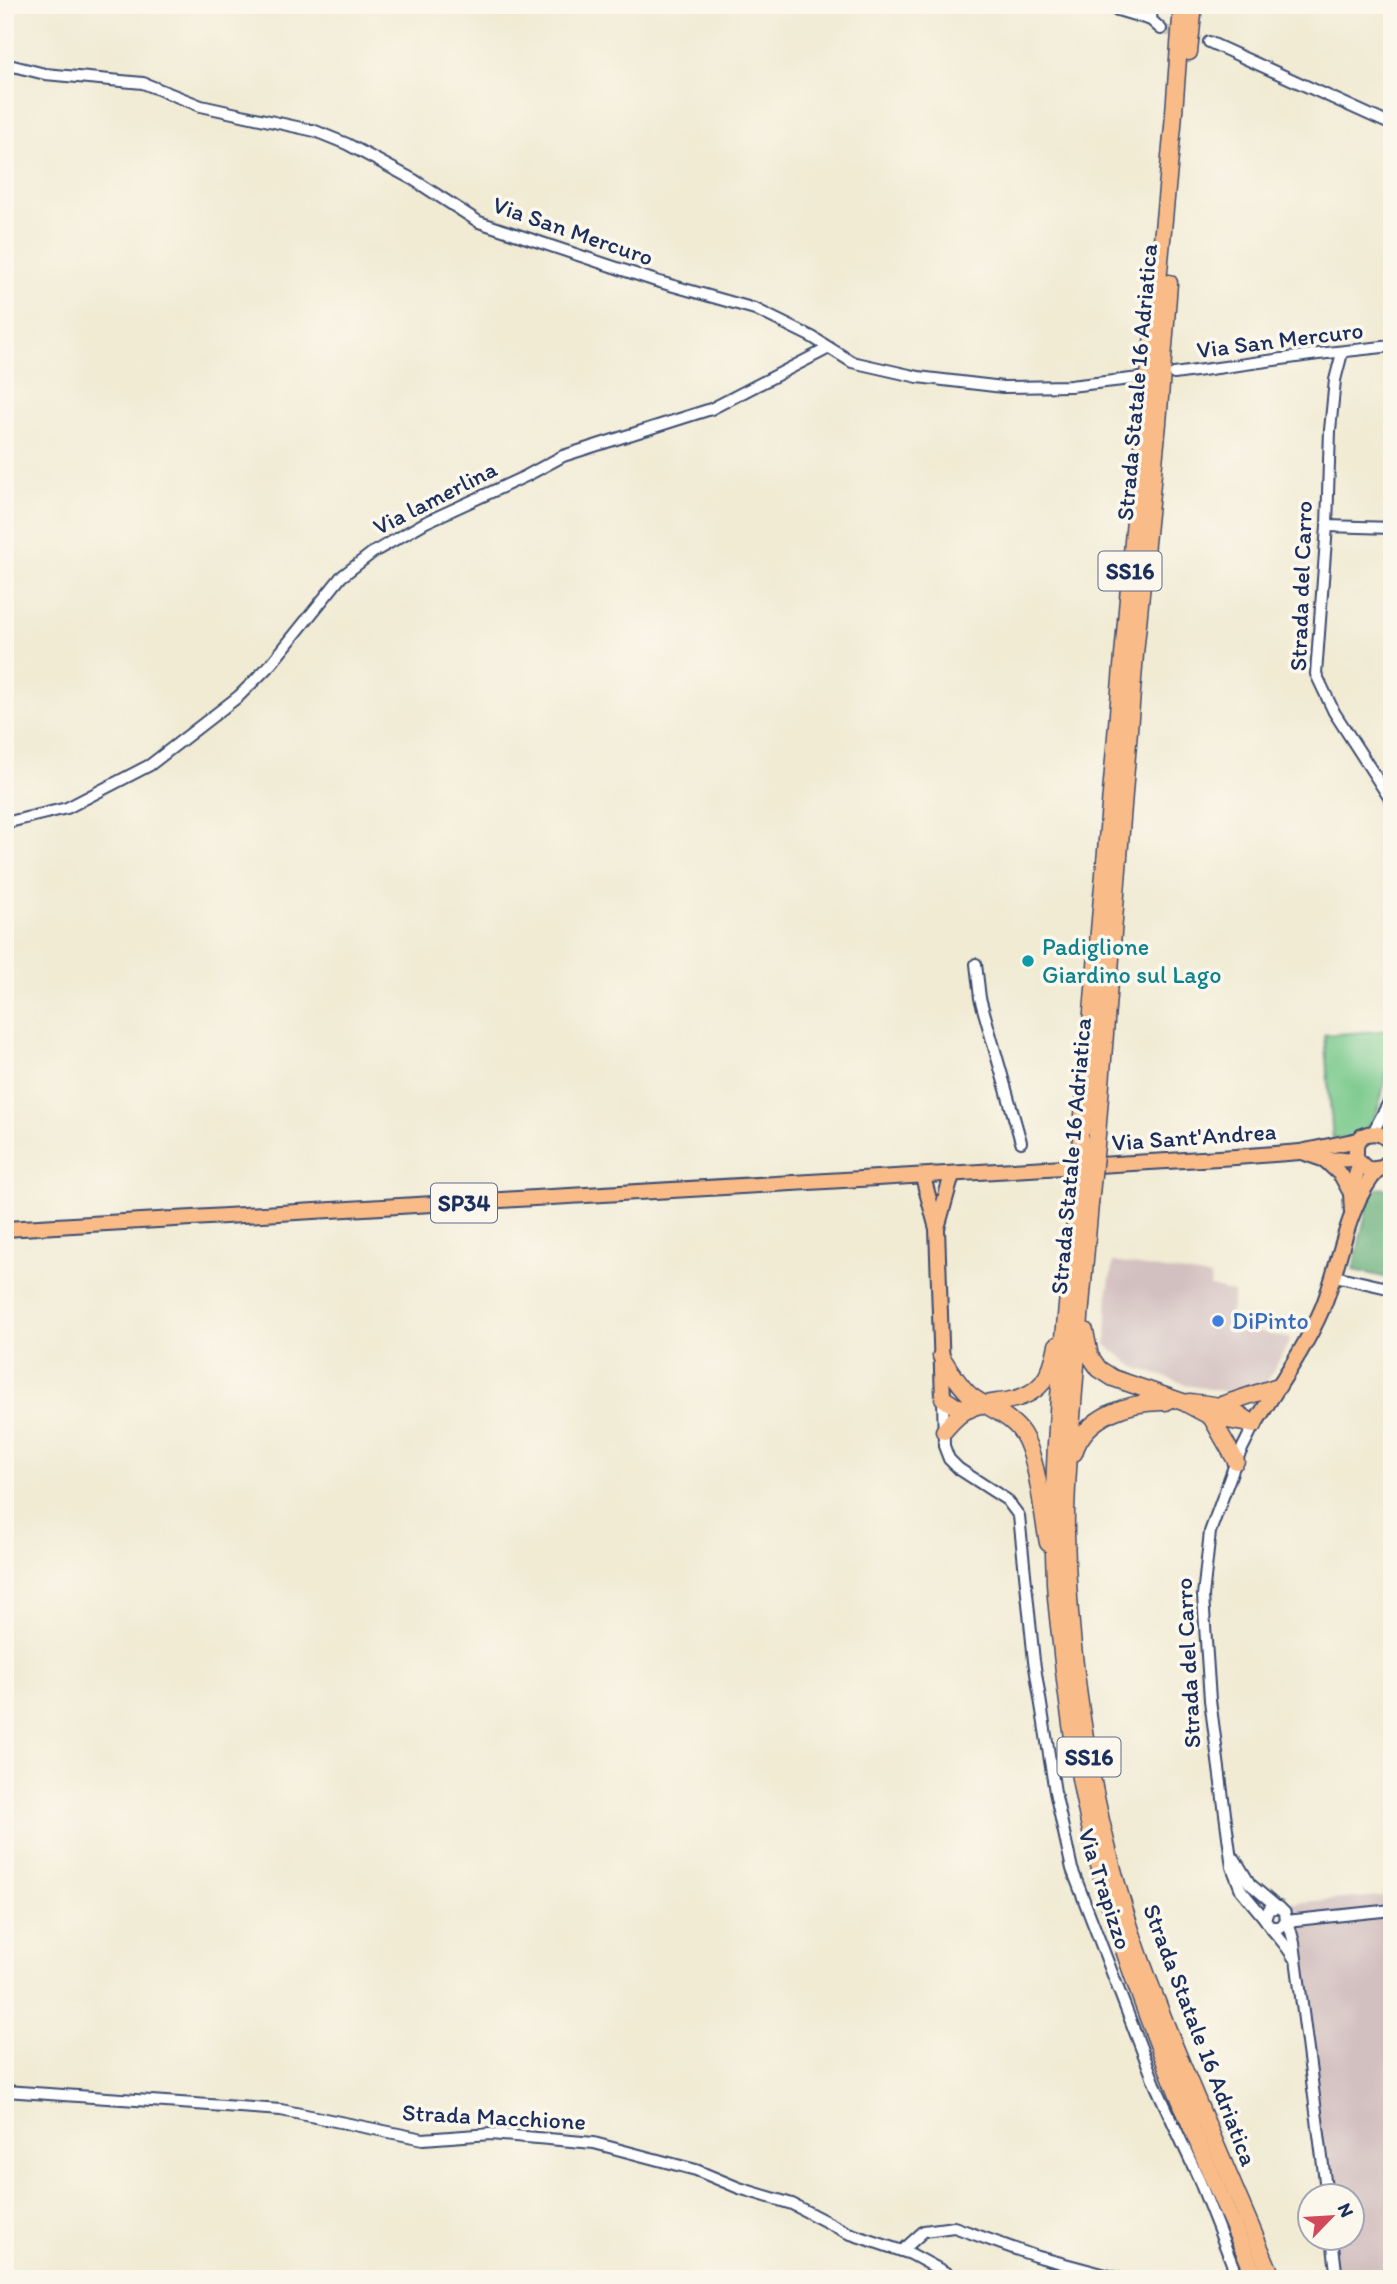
<svg xmlns="http://www.w3.org/2000/svg" width="1397" height="2284" font-family="Itim,sans-serif">
<style>
.industrial{fill:#d2bfbf}
.green{fill:#76c789;stroke:#487b74;stroke-width:2}
.forest{fill:#60ac75;stroke:#3e6e6a;stroke-width:2}
.lines{fill:none;stroke-linecap:round;stroke-linejoin:round}
.minor-tunnel{stroke:#c6c5bc;stroke-width:10;stroke-dasharray:10 5;stroke-linecap:butt}
.minor-casing{stroke:#3b4b70;stroke-width:14}
.major-casing{stroke:#3b4b70;stroke-width:18}
.highway-casing{stroke:#3b4b70;stroke-width:19}
.minor{stroke:#fff;stroke-width:10}
.major{stroke:#f9bc89;stroke-width:14}
.highway{stroke:#f9bc89;stroke-width:16}
.highway-bridge-casing{stroke:#3b4b70;stroke-width:19;stroke-linecap:butt}
.highway-bridge{stroke:#f9bc89;stroke-width:16}
.culture-dot{fill:#0f9aa8;stroke:#fbf7ec;stroke-width:2.5}
.shop-dot{fill:#3f7fe0;stroke:#fbf7ec;stroke-width:2.5}
.labels{text-anchor:middle;stroke-width:7;stroke-linejoin:round;paint-order:stroke}
.shield{fill:#fbf7ec;stroke:#5e6b89;stroke-width:2}
.shield-label{font-size:23px;font-weight:bold;fill:#1b2f5e}
.street-label{font-size:24px;fill:#1b2f5e;stroke:#fbf7ec}
.culture-label{font-size:24px;fill:#0d838f;stroke:#fbf7ec;text-anchor:start}
.shop-label{font-size:24px;fill:#366cbe;stroke:#fbf7ec;text-anchor:start}
</style>
<rect width="100%" height="100%" fill="#fbf7ec"/>
<filter id="ink" filterUnits="userSpaceOnUse"><feTurbulence type="fractalNoise" baseFrequency=".0143" numOctaves="2"/><feDisplacementMap in="SourceGraphic" scale="14" xChannelSelector="R" yChannelSelector="G"/><feConvolveMatrix kernelMatrix="1 2 1 2 8 2 1 2 1" color-interpolation-filters="sRGB"/></filter>
<filter id="wash" filterUnits="userSpaceOnUse"><feTurbulence type="fractalNoise" baseFrequency=".00686" numOctaves="4" result="noise"/><feDisplacementMap in="SourceGraphic" scale="28" xChannelSelector="R" yChannelSelector="G"/><feGaussianBlur stdDeviation="1.57" result="paint"/><feColorMatrix in="noise" values="0 0 0 0 0 0 0 0 0 0 0 0 0 0 0 0 0 1.4 0 .05"/><feComposite in="paint" operator="in"/></filter>
<g filter="url(#wash)">
<rect width="100%" height="100%" fill="#f1ebd4"/>
<g class="industrial">
<path d="M1113,1262L1211,1277L1210,1287L1234,1293L1229,1325L1291,1339L1267,1382L1245,1390L1222,1391L1191,1386L1135,1367L1106,1345L1108,1290Z"/>
<path d="M1392,1895V2279H1332L1328,2239L1352,2238V2196H1323L1291,1903Z"/>
</g>
<path class="green" d="M1392,1030C1392,1047 1388,1063 1385,1080C1378,1112 1373,1141 1333,1138L1324,1035Z"/>
<path class="forest" d="M1392,1188V1279L1353,1270L1371,1189Z"/>
</g>
<g filter="url(#ink)">
<g class="lines">
<path class="minor-tunnel" d="M1161,29L1209,42"/>
<g class="minor-casing">
<g id="minor">
<path d="M1101,5L1151,20L1161,29"/>
<path d="M1151,20L1152,5"/>
<path d="M1209,42L1392,125"/>
<path d="M5,64L45,74L143,83L201,106L315,131L347,144L414,180L479,222L656,281L755,309L812,337L852,362L918,377L1003,387L1070,386L1140,378"/>
<path d="M1342,353L1335,380L1330,430L1327,526L1316,674L1334,712L1392,802"/>
<path d="M1174,374L1318,354L1392,346"/>
<path d="M1327,526L1392,528"/>
<path d="M5,823L67,808L150,765L239,696L271,664L341,577L372,553L426,522L526,476L563,456L711,409L829,348"/>
<path d="M976,964L980,998L1021,1142"/>
<path d="M1373,1132L1390,1100"/>
<path d="M1388,1139L1392,1094"/>
<path d="M1335,1276L1392,1289"/>
<path d="M943,1398L944,1446L949,1459L959,1469L1007,1500L1019,1516L1034,1661L1055,1792L1072,1869L1155,2084L1198,2177L1238,2279"/>
<path d="M1254,1425L1236,1461L1210,1532L1203,1596L1210,1700L1232,1867L1241,1890L1265,1919"/>
<path d="M1235,1859L1250,1884L1276,1906"/>
<path d="M1286,1921L1392,1910"/>
<path d="M1284,1923L1290,1928L1294,1943L1327,2196"/>
<path d="M1272,1927H1280L1286,1921L1285,1913L1279,1907L1269,1909L1265,1919C1271,1931 1285,1942 1293,1957"/>
<path d="M5,2091L281,2110L423,2139L491,2134L594,2143L696,2170L739,2188L792,2204L848,2233L911,2254L957,2279"/>
<path d="M1332,2238L1337,2279"/>
<path d="M902,2251L924,2231L954,2227L1035,2256L1121,2279"/>
</g>
</g>
<g class="major-casing">
<g id="major">
<path d="M1392,1146C1386,1134 1375,1130 1362,1136L1356,1145V1159L1368,1170L1383,1168L1392,1157"/>
<path d="M1302,1152L1325,1160L1356,1159"/>
<path d="M1325,1160L1341,1175L1351,1193"/>
<path d="M923,1177L937,1229L943,1398"/>
<path d="M1352,1213L1351,1193L1359,1165"/>
<path d="M937,1228L952,1175"/>
<path d="M5,1229L1236,1157L1300,1152L1358,1140"/>
<path d="M1254,1425C1277,1387 1304,1351 1322,1309C1340,1267 1346,1204 1378,1170"/>
</g>
</g>
<g class="highway-casing">
<g id="highway">
<path d="M1189,52L1194,5"/>
<path d="M1097,1135L1135,654L1158,423L1169,283"/>
<path d="M1081,1138L1133,541L1173,126L1182,5"/>
<path d="M1090,1204C1084,1271 1078,1337 1073,1404C1070,1447 1065,1490 1066,1532C1069,1669 1093,1824 1139,1954C1179,2064 1228,2171 1273,2279"/>
<path d="M1077,1205C1065,1327 1049,1460 1055,1582C1056,1606 1060,1631 1062,1654C1073,1757 1093,1861 1127,1959C1164,2068 1211,2173 1256,2279"/>
<path d="M1085,1331L1090,1356L1099,1369L1113,1378L1183,1402L1211,1417L1254,1425"/>
<path d="M941,1356C950,1370 958,1384 970,1395C987,1408 1010,1415 1022,1433C1038,1457 1042,1514 1048,1543"/>
<path d="M943,1398L955,1406L970,1409"/>
<path d="M1189,1402C1218,1405 1231,1405 1254,1425"/>
<path d="M1221,1405L1278,1386"/>
<path d="M1211,1417L1236,1461"/>
<path d="M944,1431C951,1423 958,1414 969,1409C980,1403 994,1403 1006,1401C1041,1395 1051,1377 1057,1345"/>
<path d="M1074,1453C1085,1415 1131,1401 1166,1402"/>
</g>
</g>
<use href="#minor" class="minor"/>
<use href="#major" class="major"/>
<use href="#highway" class="highway"/>
<g class="highway-bridge-casing">
<g id="highway-bridge">
<path d="M1090,1204L1097,1135"/>
<path d="M1077,1205L1081,1138"/>
</g>
</g>
<use href="#highway-bridge" class="highway-bridge"/>
</g>
</g>
<circle class="culture-dot" cx="1028" cy="961" r="7"/>
<circle class="shop-dot" cx="1218" cy="1321" r="7"/>
<g class="labels">
<g class="shield">
<rect x="1098.5" y="551.5" width="63" height="39" rx="5"/>
<rect x="431" y="1183.5" width="66" height="39" rx="5"/>
<rect x="1057.5" y="1737.5" width="63" height="39" rx="5"/>
</g>
<g class="shield-label">
<text x="1130" y="579">SS16</text>
<text x="464" y="1211">SP34</text>
<text x="1089" y="1765">SS16</text>
</g>
<g class="street-label">
<text transform="translate(573 231) rotate(19)" y="8">Via San Mercuro</text>
<text transform="translate(1280 340) rotate(-7)" y="8">Via San Mercuro</text>
<text transform="translate(1137 382) rotate(-85)" y="8">Strada Statale 16 Adriatica</text>
<text transform="translate(435 498) rotate(-27)" y="8">Via lamerlina</text>
<text transform="translate(1301 586) rotate(-88)" y="8">Strada del Carro</text>
<text transform="translate(1194 1137) rotate(-4)" y="8">Via Sant'Andrea</text>
<text transform="translate(1071 1156) rotate(-85)" y="8">Strada Statale 16 Adriatica</text>
<text transform="translate(1188 1663) rotate(-93)" y="8">Strada del Carro</text>
<text transform="translate(1105 1889) rotate(72)" y="8">Via Trapizzo</text>
<text transform="translate(1200 2035) rotate(69)" y="8">Strada Statale 16 Adriatica</text>
<text transform="translate(494 2117) rotate(3)" y="8">Strada Macchione</text>
</g>
<g class="culture-label">
<text x="1042" y="955">Padiglione<tspan x="1042" dy="28">Giardino sul Lago</tspan></text>
</g>
<g class="shop-label">
<text x="1232" y="1329">DiPinto</text>
</g>
</g>
<rect width="1397" height="2284" fill="none" stroke="#fbf7ec" stroke-width="28"/>
<g transform="translate(1331 2217) rotate(65)"><circle r="33" fill="#fbf7ec" stroke="#a1a7b3" stroke-width="2"/>
<path d="M0-5L12 26L0 18L-12 26Z" fill="#d1495b"/>
<text y="-10" font-size="19" font-weight="bold" text-anchor="middle" fill="#1b2f5e">N</text>
</g>
</svg>
